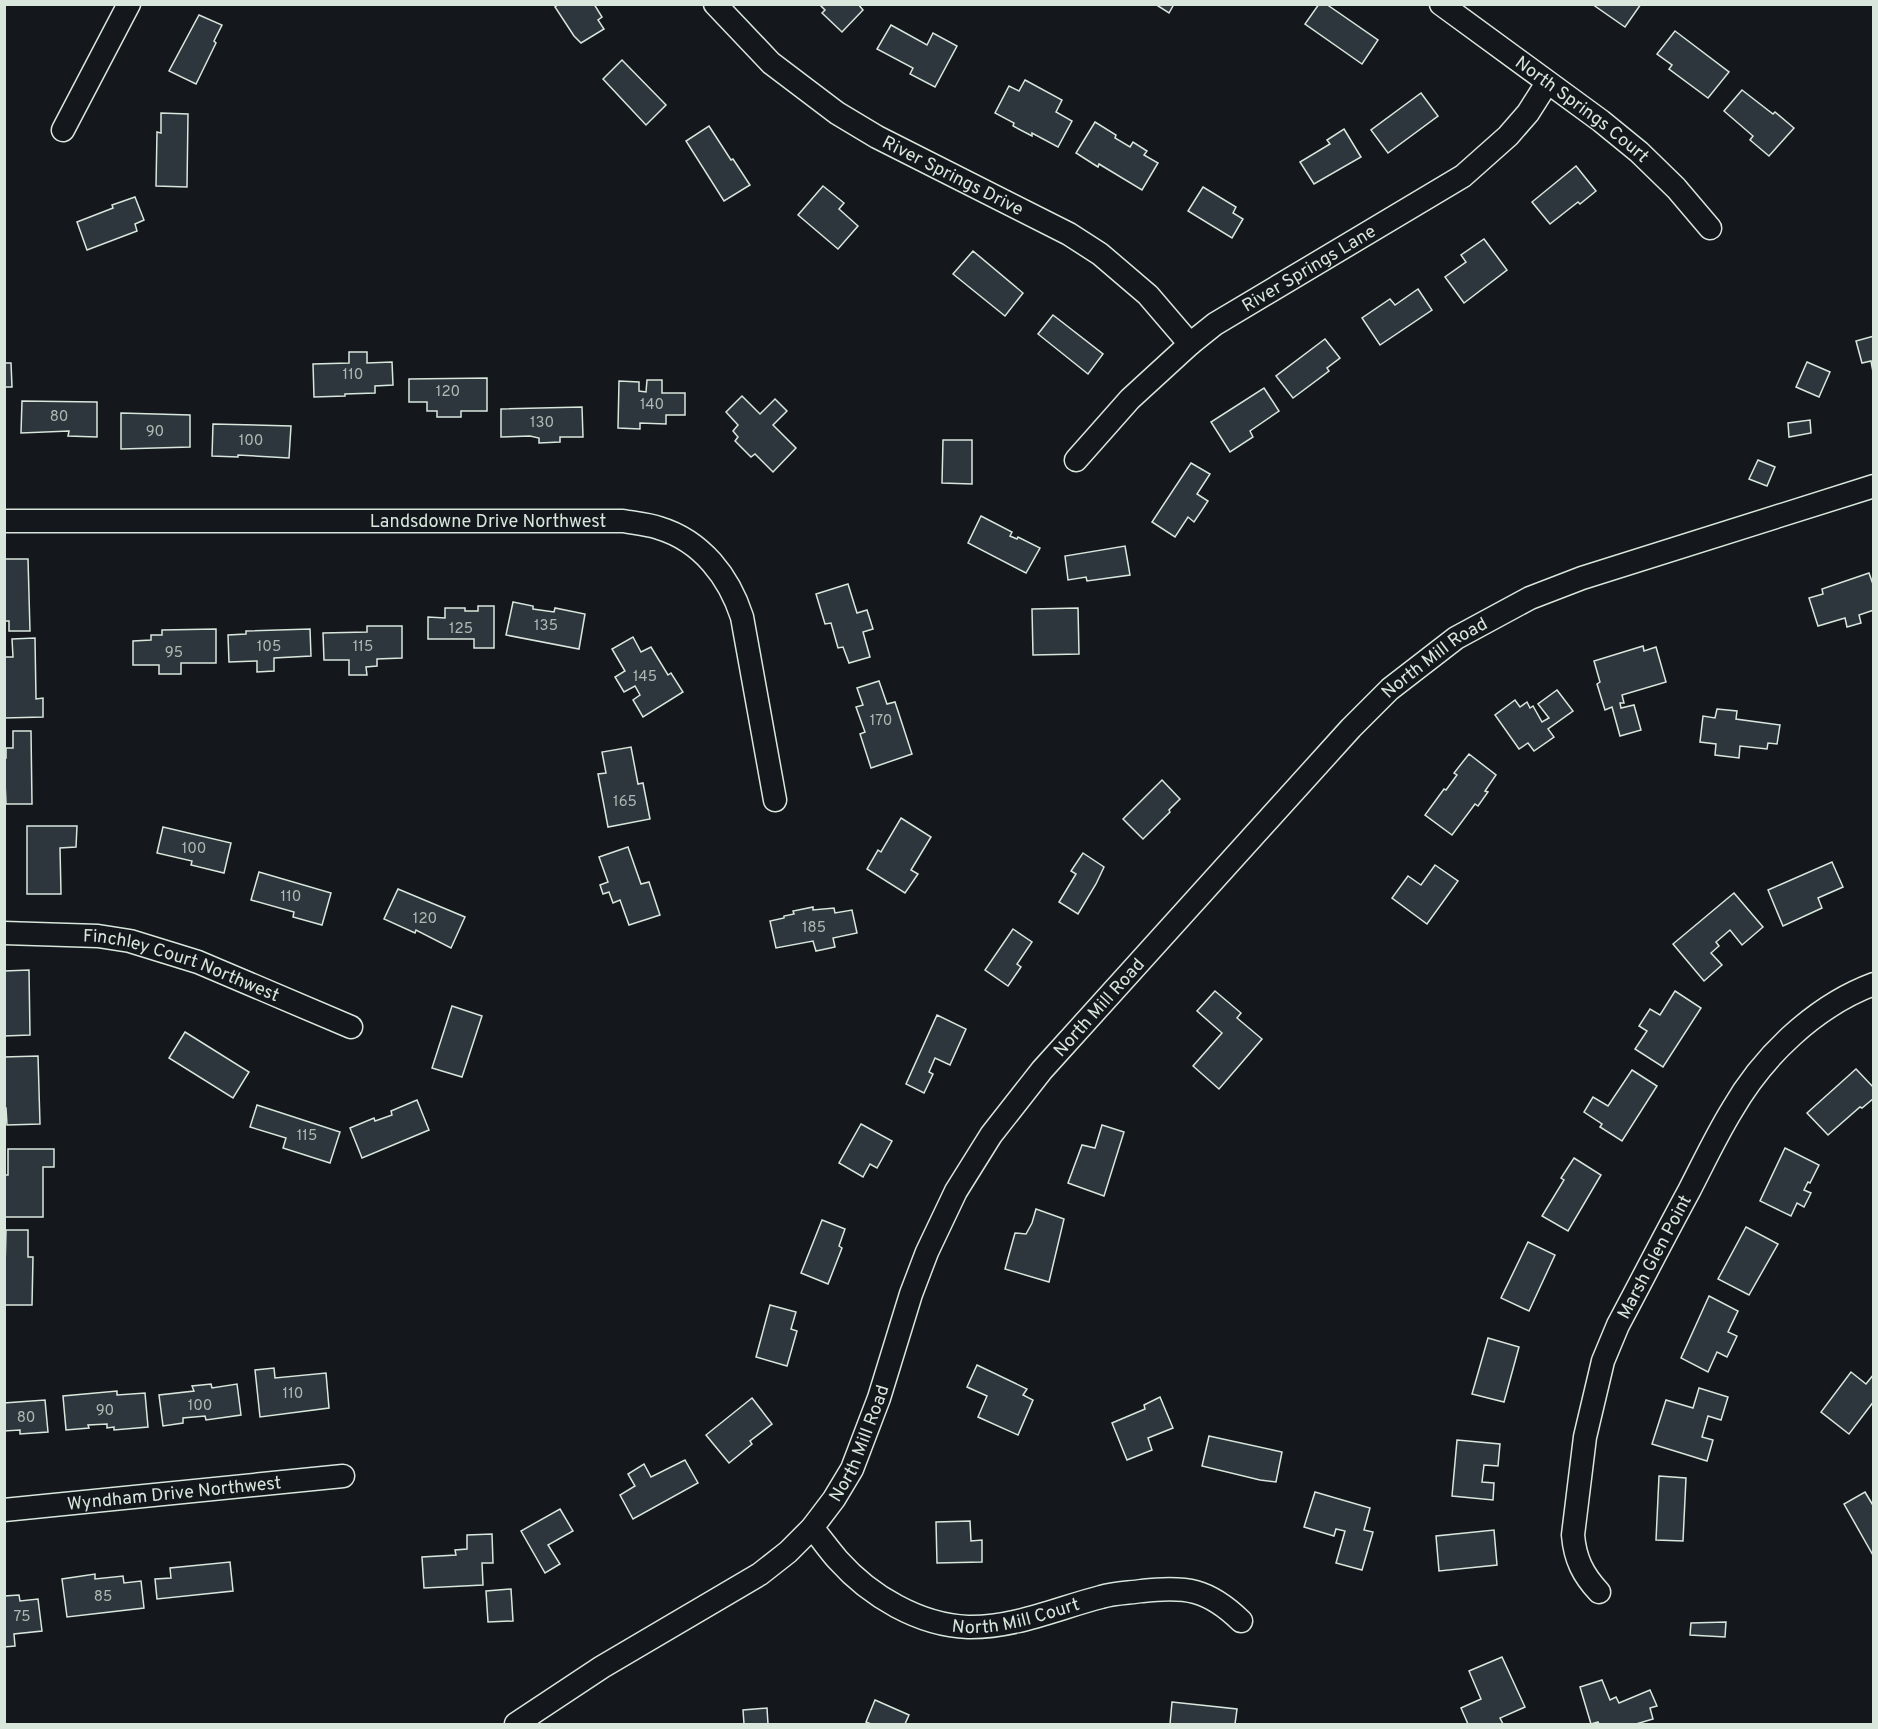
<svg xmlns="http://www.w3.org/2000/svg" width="1878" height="1729" font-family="Overpass,sans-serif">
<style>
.building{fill:#2c363c;stroke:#d8e6dc;stroke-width:1.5}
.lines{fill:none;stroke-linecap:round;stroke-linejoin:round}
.minor-casing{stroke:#d8e6dc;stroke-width:25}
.minor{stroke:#14181c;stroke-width:22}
.labels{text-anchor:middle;stroke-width:4.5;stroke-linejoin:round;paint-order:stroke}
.number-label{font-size:15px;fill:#adbab4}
.street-label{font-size:18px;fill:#d8e6dc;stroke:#14181c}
</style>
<rect width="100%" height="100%" fill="#14181c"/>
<g class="building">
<path d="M559,4H594L602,17L598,20L604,29L581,43L574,36L555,7Z"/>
<path d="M819,4H858L863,10L842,32L822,13L825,10Z"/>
<path d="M1155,4H1174L1169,13Z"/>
<path d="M1319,4H1326L1378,40L1362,64L1305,24Z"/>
<path d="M1592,4H1641L1625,27Z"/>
<path d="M199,15L222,25L214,41L216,43L196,84L169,71Z"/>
<path d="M891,25L927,45L933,33L957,46L935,87L910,74L913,68L877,49Z"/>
<path d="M1675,31L1729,72L1708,98L1669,69L1672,65L1657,54Z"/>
<path d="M622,60L666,105L646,125L603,79Z"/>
<path d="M1025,80L1062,100L1056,112L1072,121L1058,147L1032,133V136L1013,126L1014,123L995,113L1009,86L1019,91Z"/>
<path d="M1742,90L1773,114L1775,112L1794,128L1769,156L1750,140L1753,136L1724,111Z"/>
<path d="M1421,93L1438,116L1388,153L1371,130Z"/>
<path d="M161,113L188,114L187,187L156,186L157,132L161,133Z"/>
<path d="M1095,122L1116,135L1115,138L1130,147L1133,142L1147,151L1144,155L1158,163L1142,190L1099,164L1098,167L1076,153Z"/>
<path d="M709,126L731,160L733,159L750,185L724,201L686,141Z"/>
<path d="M1344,129L1361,157L1314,184L1300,162L1330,144L1327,140Z"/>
<path d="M1576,166L1596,191L1580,204L1578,202L1550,224L1532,202Z"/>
<path d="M823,186L844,203L839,209L858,226L838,249L798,215Z"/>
<path d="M1203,187L1236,207L1233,213L1243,219L1232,238L1188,211Z"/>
<path d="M135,197L144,220L135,224L137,231L87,250L77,222L113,208L112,205Z"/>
<path d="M1484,239L1507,270L1464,303L1445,277L1466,262L1461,255Z"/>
<path d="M973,251L1023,293L1005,316L953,274Z"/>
<path d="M1418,289L1432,310L1380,345L1362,318L1390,299L1395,305Z"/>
<path d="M1053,315L1103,354L1088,374L1038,334Z"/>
<path d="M1874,336V372H1873L1871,361L1862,363L1856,341Z"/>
<path d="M1325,339L1340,358L1327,368L1329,371L1293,398L1276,376Z"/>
<path d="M349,352H367V363L392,362L393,385L375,386V393L345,394V396L314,397L313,364L349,363Z"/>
<path d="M1807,362L1830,372L1819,397L1796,387Z"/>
<path d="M4,363H11L12,387H4Z"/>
<path d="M487,378V411H461V417H437V411H427V402H409V379Z"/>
<path d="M647,380H662V393H685V415H666V424L640,423V429L618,428L619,381L639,382V391L646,392Z"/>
<path d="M1264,388L1279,411L1250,431L1253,437L1230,452L1211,422Z"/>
<path d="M742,396L760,414L775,399L787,411L773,425L796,448L773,472L755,454L751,457L735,441L738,437L733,431L738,425L726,412Z"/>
<path d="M22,401L97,402V437L68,436L69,431L21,433Z"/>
<path d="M582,407L583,437H560V442L539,443V438L530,436L501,437V409Z"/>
<path d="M121,413L190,415V447L121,449Z"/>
<path d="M1810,420L1811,433L1789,437L1788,423Z"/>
<path d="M213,424L291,426L289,458L238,455V457L212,456Z"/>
<path d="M943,440H972V484L942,483Z"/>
<path d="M1758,460L1775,467L1767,486L1749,479Z"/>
<path d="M1191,463L1210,474L1197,494L1208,501L1194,522L1188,517L1175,537L1152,522Z"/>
<path d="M981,516L1012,532L1010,536L1017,539L1018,537L1040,548L1026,573L968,543Z"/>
<path d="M1125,546L1130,575L1087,581L1086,577L1068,580L1065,556Z"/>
<path d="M4,559H28L30,631H9V621H4Z"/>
<path d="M1869,573L1874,587V610L1859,615L1861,623L1847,627L1845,618L1818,626L1809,598L1823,594L1822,589Z"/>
<path d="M848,584L857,613L867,610L873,629L863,632L870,657L849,663L843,647L838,648L831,623L825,624L816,594Z"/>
<path d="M513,602L533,606V609L554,612L555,608L585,614L579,649L506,635Z"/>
<path d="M478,606H494V648H474V639H428V617L445,618V608H465V611H478Z"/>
<path d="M1078,608L1079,654L1033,655L1032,609Z"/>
<path d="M367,626H402V658L377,659V666L366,667L367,675H349V660H324L323,633L367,632Z"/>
<path d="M216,629V663H181V674H159V665H133V641L151,640V635H162V630Z"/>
<path d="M310,629L311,656L274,658V671L257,672V661L229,662L228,635L246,634V631Z"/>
<path d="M633,637L641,652L651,647L668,675L671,673L683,692L643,717L633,700L640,695L635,686L624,692L615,677L625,671L612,649Z"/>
<path d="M35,638L36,699L43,698V717L4,718L5,657H13L12,639Z"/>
<path d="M1643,646L1644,651L1656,647L1666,682L1622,695L1624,703H1620L1621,708L1634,705L1641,730L1620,736L1612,707L1605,710L1597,684L1600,682L1594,661Z"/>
<path d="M879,681L887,704L895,702L912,754L871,768L860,734L865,732L856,707L863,705L857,688Z"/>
<path d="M1557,690L1573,711L1548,729L1554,737L1534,751L1528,743L1519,749L1495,715L1515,700L1520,707L1527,702L1530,708L1533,706L1542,722L1549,718L1538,704Z"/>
<path d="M1717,709L1737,711L1736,719L1780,725L1777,744L1768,743L1767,749L1740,746L1739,758L1715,755L1716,744L1700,742L1703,716L1715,718Z"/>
<path d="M13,731H31L32,804H6L4,758H6V748H13Z"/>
<path d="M631,747L638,784L643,783L650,819L608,827L598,774L606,773L602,752Z"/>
<path d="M1469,754L1496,775L1485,791L1488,792L1478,806L1475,804L1452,835L1425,815L1444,789L1446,790L1457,775L1454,773Z"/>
<path d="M1162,780L1180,799L1169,810L1170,812L1143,839L1123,819Z"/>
<path d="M901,818L931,837L911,870L918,874L905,893L867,869L878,850L881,852Z"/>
<path d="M27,826H77L76,847L60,848L61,894H27Z"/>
<path d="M163,827L231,843L224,873L191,865L192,861L157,853Z"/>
<path d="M628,847L641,884L649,882L660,915L629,925L620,900L613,903L609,892L603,894L600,885L608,882L599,857Z"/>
<path d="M1083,853L1104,867L1096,884L1078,914L1059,902L1076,874L1071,871Z"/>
<path d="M1832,862L1843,887L1818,898L1822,908L1783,926L1768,890Z"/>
<path d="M1435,865L1458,881L1427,924L1392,898L1408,876L1421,885Z"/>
<path d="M259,872L331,893L322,925L293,917L294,912L251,900Z"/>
<path d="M398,889L465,917L451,948L416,930L415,933L384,919Z"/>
<path d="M1734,893L1763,927L1742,945L1730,930L1716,942L1719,946L1711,953L1722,965L1704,981L1673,944Z"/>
<path d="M813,907V910L834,908L835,913L852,910L857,933L833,938L835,947L816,951L813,941L776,948L770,921L784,918V916L794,914L793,911Z"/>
<path d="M1013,929L1032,942L1017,964L1021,967L1008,986L985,970Z"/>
<path d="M29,970L30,1035L4,1036V971Z"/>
<path d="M1215,991L1241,1013L1237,1018L1262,1039L1219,1089L1193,1066L1222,1033L1197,1011Z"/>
<path d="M1675,991L1701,1008L1663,1067L1635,1049L1647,1031L1639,1026L1650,1009L1660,1015Z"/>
<path d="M452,1006L482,1016L462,1077L432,1068Z"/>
<path d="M937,1015L966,1029L950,1065L935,1058L929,1072L933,1074L924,1093L906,1084Z"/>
<path d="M185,1032L249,1072L233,1098L169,1058Z"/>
<path d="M38,1056L40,1124L7,1125L6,1108H4V1057Z"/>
<path d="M1856,1069L1874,1088V1098L1862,1108L1860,1107L1828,1135L1807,1113Z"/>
<path d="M1632,1070L1657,1086L1622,1141L1600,1127L1602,1124L1584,1112L1593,1097L1608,1106Z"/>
<path d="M417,1100L429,1130L362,1158L350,1128L374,1118L375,1121L392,1115L391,1111Z"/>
<path d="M257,1105L340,1132L330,1163L283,1148L286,1138L250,1127Z"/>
<path d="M861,1124L892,1141L877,1168L870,1164L863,1177L839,1163Z"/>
<path d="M1102,1125L1124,1132L1104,1196L1068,1183L1082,1145L1095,1148Z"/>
<path d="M1785,1148L1819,1165L1810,1183L1808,1182L1804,1190L1811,1193L1804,1207L1797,1203L1791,1216L1760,1201Z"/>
<path d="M8,1149H54V1167H43V1217H4V1175H8Z"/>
<path d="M1574,1158L1601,1175L1568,1231L1542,1216L1564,1180L1561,1178Z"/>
<path d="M1036,1209L1064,1219L1049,1282L1005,1269L1015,1233L1026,1234L1032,1223Z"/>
<path d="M822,1220L845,1229L839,1246L842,1248L828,1284L801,1273Z"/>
<path d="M1746,1227L1778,1244L1749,1295L1718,1279Z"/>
<path d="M6,1230H28V1257H33L32,1305H4Z"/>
<path d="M1528,1242L1555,1255L1529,1311L1501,1298Z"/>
<path d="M1709,1296L1738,1311L1728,1332L1737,1336L1727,1357L1717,1352L1708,1372L1681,1358Z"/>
<path d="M770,1305L796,1312L791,1329L797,1331L787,1366L756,1357Z"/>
<path d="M1488,1338L1519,1347L1504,1402L1472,1394Z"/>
<path d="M977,1365L1027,1389L1023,1395L1033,1400L1018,1435L978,1417L987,1396L967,1387Z"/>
<path d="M274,1368L275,1378L326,1373L329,1408L260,1417L255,1370Z"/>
<path d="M1851,1372L1866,1384L1874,1374V1401L1849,1434L1821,1412Z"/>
<path d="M211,1384L212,1388L237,1384L241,1415L206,1420L205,1416L183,1418V1423L163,1426L159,1395L194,1391L192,1386Z"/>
<path d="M1699,1388L1728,1397L1721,1420L1708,1416L1702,1437L1713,1440L1707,1461L1652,1444L1666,1400L1693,1408Z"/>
<path d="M117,1391V1395L145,1393L148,1427L114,1430V1427L107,1428V1424L88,1425L89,1428L66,1430L63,1396Z"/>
<path d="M1160,1397L1173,1428L1148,1438L1152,1450L1127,1460L1112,1423L1145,1409L1144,1405Z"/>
<path d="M752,1398L772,1424L750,1441L752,1444L729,1463L706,1435Z"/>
<path d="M45,1400L48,1432L20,1434V1430L4,1431V1403Z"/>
<path d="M1209,1436L1282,1452L1276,1482L1260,1480L1202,1466Z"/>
<path d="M1457,1440L1500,1444L1498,1466L1484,1465L1482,1482L1494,1483L1493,1500L1452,1496Z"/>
<path d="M685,1460L698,1483L633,1519L620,1495L635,1486L628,1474L644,1464L651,1477Z"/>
<path d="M1659,1476L1686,1478L1683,1541L1656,1540Z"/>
<path d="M1315,1492L1370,1508L1364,1530L1373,1532L1362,1570L1336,1563L1345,1531L1336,1529L1334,1536L1304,1527Z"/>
<path d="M1865,1492L1874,1507V1557L1844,1504Z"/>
<path d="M560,1509L573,1531L548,1545L560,1564L545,1573L521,1531Z"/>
<path d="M970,1521L971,1541L982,1540V1562L937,1563L936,1522Z"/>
<path d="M1494,1530L1497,1565L1439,1571L1436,1536Z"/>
<path d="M492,1534L493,1563H482L483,1585L424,1588L422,1557L456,1555L455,1550L467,1549V1535Z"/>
<path d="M230,1562L233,1591L157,1599L155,1579L171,1578L170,1568Z"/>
<path d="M95,1574V1579L123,1576L124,1583L141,1581L144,1608L67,1617L62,1579Z"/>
<path d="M511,1589L513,1621L488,1622L486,1591Z"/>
<path d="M19,1595L20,1601L38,1599L42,1631L14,1634L15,1646L4,1647V1596Z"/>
<path d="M1726,1622L1725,1637L1690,1635L1691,1623Z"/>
<path d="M1502,1657L1525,1707L1500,1718L1503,1724H1468L1461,1708L1481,1699L1469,1671Z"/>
<path d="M1602,1680L1610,1700L1616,1697L1619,1703L1650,1690L1657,1706L1650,1708L1653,1719L1636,1724H1599L1598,1722L1591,1724L1580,1687Z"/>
<path d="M875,1700L909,1715L905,1724H871L866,1722Z"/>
<path d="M1172,1702L1237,1709L1235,1724H1170Z"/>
<path d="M767,1708L768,1724H744L743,1710Z"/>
</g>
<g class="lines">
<g class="minor-casing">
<g id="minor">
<path id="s1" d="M715,4L771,63L837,113L877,137L1069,234L1100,254L1148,295L1190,344"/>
<path id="s2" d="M1441,4L1601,121L1639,152L1676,188L1710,228"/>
<path d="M63,130L129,4"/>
<path id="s3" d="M1076,460L1130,399L1190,344L1215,324L1463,176L1508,136L1528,113L1547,83"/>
<path id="s4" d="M4,521H623C634,523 648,524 659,528C702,541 729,577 742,617L775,800"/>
<path id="s5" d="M4,933L98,936L130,941L198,962L351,1027"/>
<path id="s6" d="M4,1510L343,1476"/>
<path id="s7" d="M812,1528C821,1538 829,1550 838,1560C870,1596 919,1625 968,1627C1014,1628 1058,1608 1101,1597C1114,1593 1128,1593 1142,1591C1186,1586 1208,1589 1241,1621"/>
<path id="s8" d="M1599,1592C1583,1575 1575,1559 1573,1535L1585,1437L1603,1361L1618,1325C1642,1280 1665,1235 1689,1191C1703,1164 1716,1136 1732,1110C1763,1056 1815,1006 1874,984"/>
<path id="s9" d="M516,1724L602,1667L760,1574L788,1552L812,1528L834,1499L852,1469L879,1398L911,1294L927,1252L956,1191L991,1135L1042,1070L1351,728L1390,689L1456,638L1530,598L1582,578L1874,486"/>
</g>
</g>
<use href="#minor" class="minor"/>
</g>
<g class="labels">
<g class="number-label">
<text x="353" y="379">110</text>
<text x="448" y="396">120</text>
<text x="652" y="409">140</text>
<text x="59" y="421">80</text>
<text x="542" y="427">130</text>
<text x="155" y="436">90</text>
<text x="251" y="445">100</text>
<text x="546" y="630">135</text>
<text x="461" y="633">125</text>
<text x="269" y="651">105</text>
<text x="363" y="651">115</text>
<text x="174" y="657">95</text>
<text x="645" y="681">145</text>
<text x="881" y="725">170</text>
<text x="625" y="806">165</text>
<text x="194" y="853">100</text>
<text x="291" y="901">110</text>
<text x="425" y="923">120</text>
<text x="814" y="932">185</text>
<text x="307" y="1140">115</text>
<text x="293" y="1398">110</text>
<text x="200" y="1410">100</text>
<text x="105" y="1415">90</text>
<text x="26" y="1422">80</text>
<text x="103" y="1601">85</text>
<text x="22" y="1621">75</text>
</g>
<g class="street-label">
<text dy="6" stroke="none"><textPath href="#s2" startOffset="176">North Springs Court</textPath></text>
<text dy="6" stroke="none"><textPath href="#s1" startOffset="296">River Springs Drive</textPath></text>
<text dy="6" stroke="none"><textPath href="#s3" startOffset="304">River Springs Lane</textPath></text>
<text dy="6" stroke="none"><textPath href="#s4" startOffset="484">Landsdowne Drive Northwest</textPath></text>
<text dy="6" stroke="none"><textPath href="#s9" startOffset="1444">North Mill Road</textPath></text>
<text dy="6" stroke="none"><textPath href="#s5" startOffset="182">Finchley Court Northwest</textPath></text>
<text dy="6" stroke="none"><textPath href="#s9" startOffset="958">North Mill Road</textPath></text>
<text dy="6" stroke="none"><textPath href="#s8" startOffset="357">Marsh Glen Point</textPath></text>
<text dy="6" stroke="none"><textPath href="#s9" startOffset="454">North Mill Road</textPath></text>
<text dy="6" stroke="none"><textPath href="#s6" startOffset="171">Wyndham Drive Northwest</textPath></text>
<text dy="6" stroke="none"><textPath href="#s7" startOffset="240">North Mill Court</textPath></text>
</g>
</g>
<rect width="1878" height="1729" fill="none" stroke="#d8e6dc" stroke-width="12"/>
</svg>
